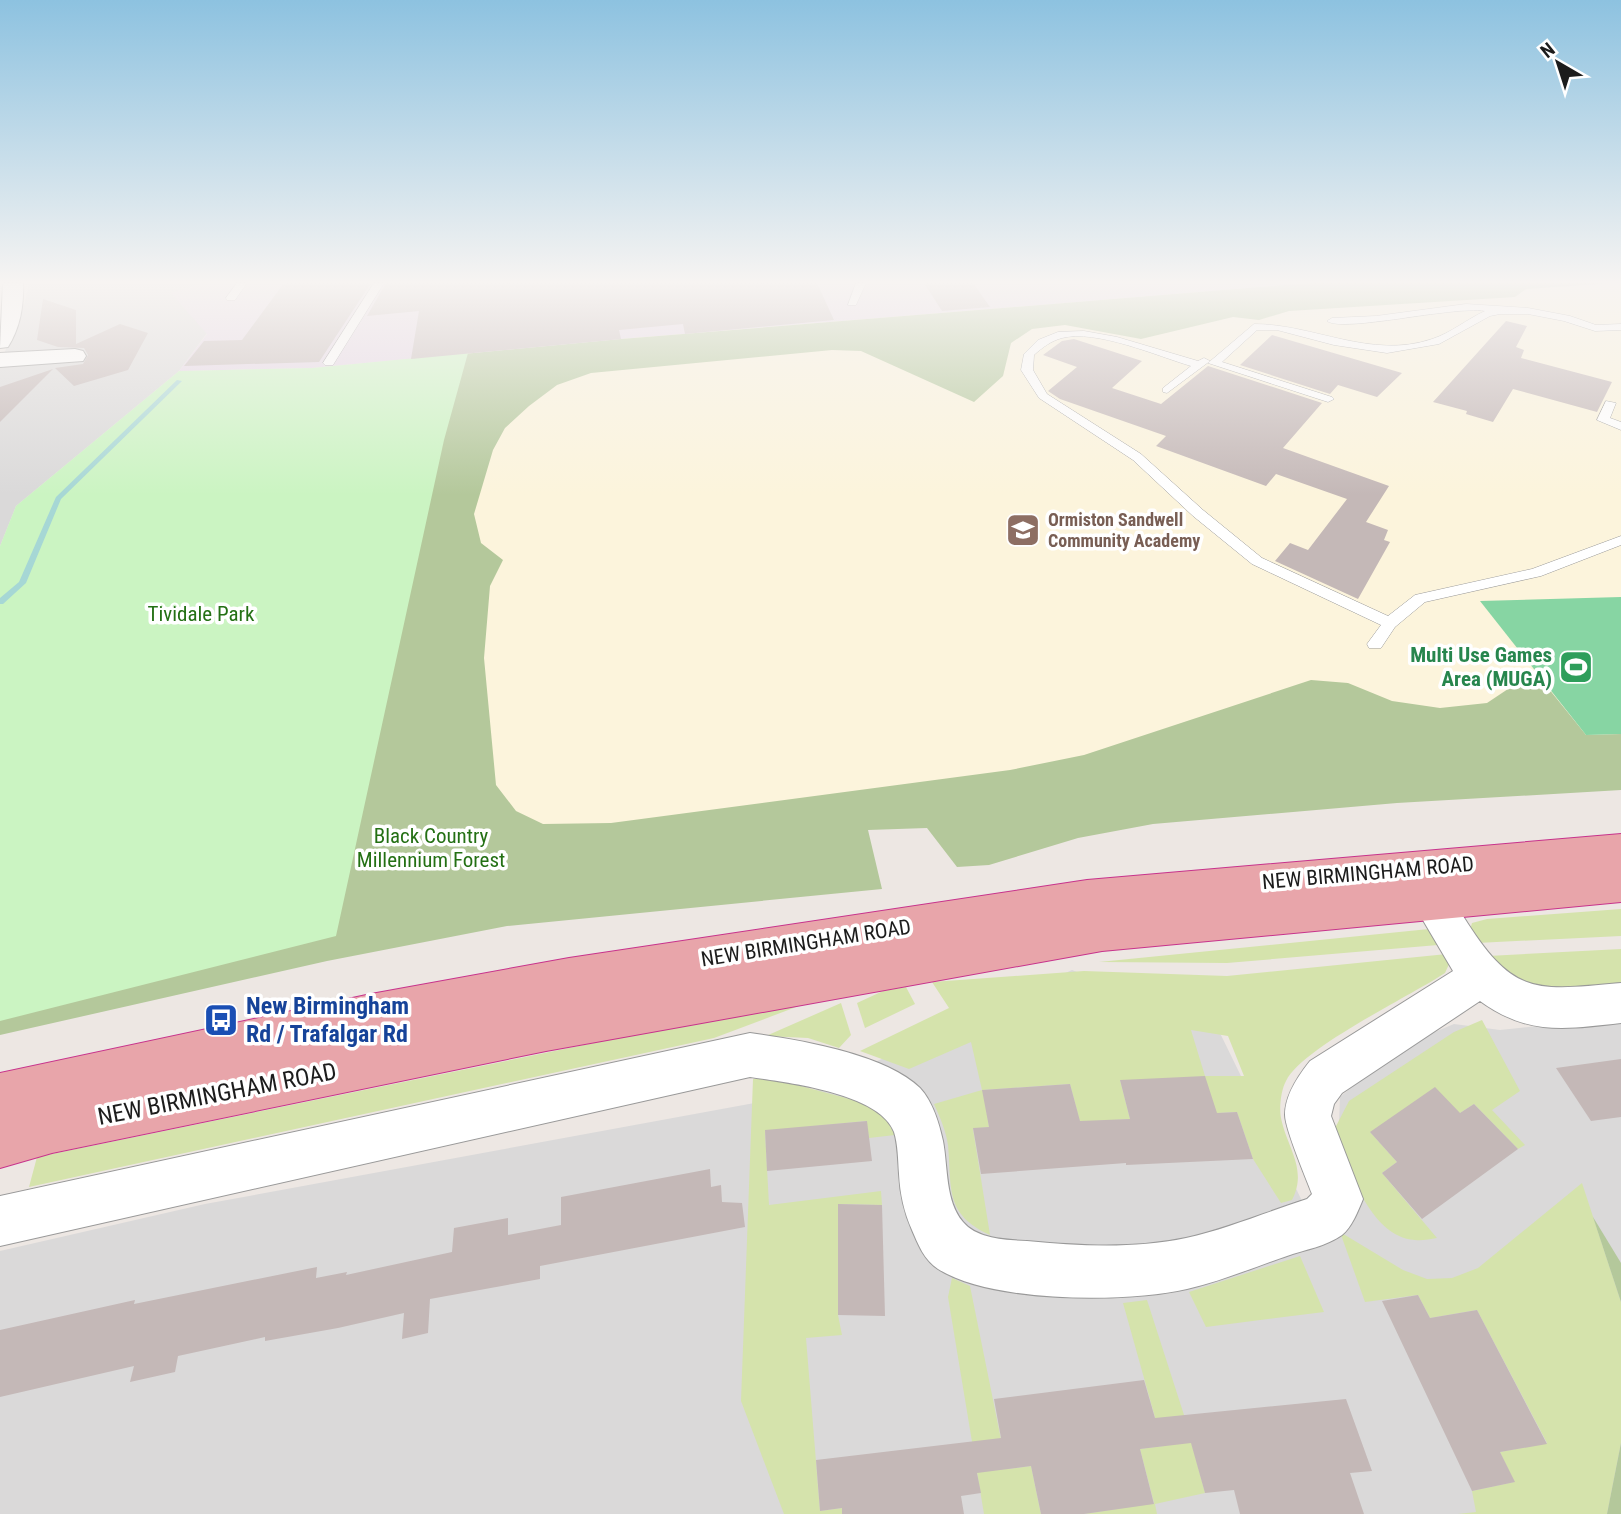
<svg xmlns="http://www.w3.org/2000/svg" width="1621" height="1514" font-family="'Roboto Condensed',sans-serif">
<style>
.residential{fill:#dad9d9}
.industrial{fill:#e4d5e5}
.education{fill:#fcf4dc}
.grass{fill:#d5e3ac;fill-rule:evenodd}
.forest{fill:#b4c89b}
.park{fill:#cbf4c2}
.pitch{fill:#87d5a3}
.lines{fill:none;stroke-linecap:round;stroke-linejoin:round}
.stream{fill:#a6d7d5;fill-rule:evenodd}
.building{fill:#c4b8b7}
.service-casing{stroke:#999;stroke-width:1}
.minor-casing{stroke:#999;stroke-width:2}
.trunk-casing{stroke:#c7338c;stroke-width:2}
.service{fill:#fff;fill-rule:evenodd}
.minor{fill:#fff;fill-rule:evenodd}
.trunk{fill:#e8a5aa;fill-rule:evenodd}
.labels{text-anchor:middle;stroke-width:7;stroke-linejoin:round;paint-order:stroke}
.far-education-label{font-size:18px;font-weight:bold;fill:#785e54;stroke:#fff;text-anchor:start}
.park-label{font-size:21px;fill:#247014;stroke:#fff}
.leisure-label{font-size:21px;font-weight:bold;fill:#27864d;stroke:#fff;text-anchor:end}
.street-label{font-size:21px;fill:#1c1c1c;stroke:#fff}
.near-transit-label{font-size:24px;font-weight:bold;fill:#164399;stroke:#fff;text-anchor:start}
.near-street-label{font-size:24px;fill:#1c1c1c;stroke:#fff}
</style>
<rect width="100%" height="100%" fill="#ede7e3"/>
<g class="residential">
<path d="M29,283H204L172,293L207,333L179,371L16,506L0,546V363L23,309Z"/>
<path d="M1072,970L1218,1029L1305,1207L1336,1208L1340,1097L1401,1046L1454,1024L1500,1030L1621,1017V1514H0V1251L205,1204L809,1093Z"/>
</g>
<path class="industrial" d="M204,283H1310L621,339L312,368L179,371L207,334L171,293Z"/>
<path class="education" d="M1310,283H1621V738L892,806L336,936L444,440L621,339Z"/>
<g class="grass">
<path d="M1621,909V936L1477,943L1470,930L1472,923L1487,919Z"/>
<path d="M1429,929L1438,945L1227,963L1099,962Z"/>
<path d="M1621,949V984L1544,988L1524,985L1488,956Z"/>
<path d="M1447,954L1450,962L1445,973C1409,997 1303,1047 1286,1081C1281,1090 1279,1108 1281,1118C1287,1148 1308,1169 1292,1200L1281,1203L1253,1159L1237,1112L1217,1113L1120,1080L1130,1119L1080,1122L1070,1084L983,1090L989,1127L973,1129L990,1235C944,1214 952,1188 948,1145C946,1131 940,1117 934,1104L982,1090L971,1042L909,1069L860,1051L949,1008L932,982L1084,971L1227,976ZM1191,1030L1228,1036L1244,1076H1205Z"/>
<path d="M906,987L915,1004L865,1028L857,1003L883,991Z"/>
<path d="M828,995L714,1038L29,1187L37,1157Z"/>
<path d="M841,1003L851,1035L839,1048L808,1038L766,1036Z"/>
<path d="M1482,1020L1520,1091L1492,1110L1525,1145L1518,1149L1474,1104L1460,1113L1370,1132L1397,1162L1382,1173L1437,1238C1430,1239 1422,1241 1415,1240C1369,1237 1348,1165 1334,1130L1349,1101L1454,1032Z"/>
<path d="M771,1078L861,1102L883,1113L895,1135L869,1138L866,1121L765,1131L769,1205L881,1191L882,1205L838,1204V1315L842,1335L806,1338L820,1511L842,1508V1514H784L741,1401L753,1079Z"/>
<path d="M1582,1183L1621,1302V1443L1607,1514H1458L1476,1512L1472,1491L1514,1482L1500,1452L1547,1443L1477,1310L1430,1318L1418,1295L1365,1302L1340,1232L1403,1270L1427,1279L1452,1278L1478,1268Z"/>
<path d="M1300,1256L1324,1312L1206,1327L1189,1292Z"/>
<path d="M952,1278L970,1286L1007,1469L1031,1466L1041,1514H984L948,1297Z"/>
<path d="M1147,1300L1184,1415L1205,1493L1155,1504L1157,1514H1084L1154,1503L1140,1449L1163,1446L1123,1303Z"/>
</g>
<g class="forest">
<path d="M1310,283H1614L1526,289L1515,297L1289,311L1259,320L1233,317L1141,339L1065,325L1032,329L1011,343L1003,376L974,402L861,351L832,350L591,373L557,385L529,406L505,428L493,450L474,514L481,543L503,560L490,586L484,658L496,785L516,811L543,824L611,823L1010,770L1084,755L1311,680L1348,683L1392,701L1440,708L1487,703L1511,687L1540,678L1586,735L1621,734V790L1397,803L1153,824L1078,838L989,865L957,867L927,828L868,830L882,889L507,926L327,961L0,1035V956L411,359L621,339Z"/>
<path d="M1593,1217L1621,1263V1302Z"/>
<path d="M1621,1443V1514H1607Z"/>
</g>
<path class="park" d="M468,353L444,440L336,936L0,1021V546L16,506L179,371L312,368Z"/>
<path class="pitch" d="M1621,597V734L1586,735L1480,601Z"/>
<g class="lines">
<path class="stream" d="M177,380L182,381L61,499L26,583L3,604H0V598L19,582L56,497Z"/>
</g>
<g class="building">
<path d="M284,283H371L319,362L184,366L204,341L242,340Z"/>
<path d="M386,283H817L834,320L685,334L683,324L619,330L621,339L411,359L419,311L367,316Z"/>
<path d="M924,283H973L990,307L942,311Z"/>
<path d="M43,299L76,310V344L120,324L148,333L128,370L74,386L55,368L83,364L88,355L84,348L58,347L37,340Z"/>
<path d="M1506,321L1527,326L1516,347L1524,350L1521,358L1612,382L1597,412L1513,389L1493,422L1466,414L1467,411L1433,402Z"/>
<path d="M1272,335L1402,373L1377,397L1338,385L1330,394L1240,365Z"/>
<path d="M1074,339L1142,361L1112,388L1161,404L1208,366L1322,403L1283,448L1389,486L1366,522L1388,530L1384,540L1390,542L1358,599L1275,561L1290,543L1308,550L1347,499L1276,474L1266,486L1156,446L1166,436L1060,399L1048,391L1077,367L1043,355L1062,341Z"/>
<path d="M53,369L0,422V387Z"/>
<path d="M1621,1059V1117L1591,1121L1556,1068Z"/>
<path d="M1205,1076L1217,1113L1237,1112L1253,1159L1126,1165V1163L981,1174L973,1128L989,1127L982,1090L1070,1084L1080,1121L1130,1119L1120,1080Z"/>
<path d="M1435,1087L1460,1113L1474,1104L1518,1149L1422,1219L1382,1173L1397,1162L1370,1132Z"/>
<path d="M867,1121L872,1161L767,1171L765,1130Z"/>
<path d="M710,1169L711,1187L721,1185L722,1202L742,1203L745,1227L540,1266V1279L430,1299L428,1333L402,1339L404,1313L338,1328L265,1341V1337L178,1356L175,1372L130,1382L134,1366L0,1397V1330L135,1300L134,1304L317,1267L316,1278L347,1272L346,1275L452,1252L454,1228L508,1218V1235L561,1225V1197Z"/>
<path d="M838,1204L882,1205L885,1316L838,1315Z"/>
<path d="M1418,1295L1430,1318L1477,1310L1547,1444L1500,1452L1515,1482L1472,1491L1382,1301Z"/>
<path d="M1144,1380L1155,1418L1346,1399L1372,1471L1350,1473L1364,1514H1240L1234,1490L1205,1493L1191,1443L1140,1449L1154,1504L1084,1514H1041L1031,1466L977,1473L981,1493L961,1496L964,1514H842V1508L820,1511L816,1460L1001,1438L994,1399Z"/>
</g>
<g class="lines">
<g class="service-casing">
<g id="service">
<path d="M237,283H247L235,300H227L226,298Z"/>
<path d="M374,283H384L333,365H325L323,363Z"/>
<path d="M856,283H866L856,305H848Z"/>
<path d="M1466,304L1528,308L1570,316L1596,325L1621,324V330L1595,331L1564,321L1528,314H1500L1490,316L1439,344L1387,353L1334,345L1277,330H1257L1222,362L1332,397L1334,399L1328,402L1208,363L1254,324C1314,324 1371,360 1432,339C1451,333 1467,319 1485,311C1451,306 1344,333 1327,321L1332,318L1376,316Z"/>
<path d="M1084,331L1117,337L1198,361L1204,358L1210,361L1167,393L1163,392V388L1191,366C1157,356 1096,329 1062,338C1051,341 1043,347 1034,355L1033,370L1047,394L1141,454L1203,510L1262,558L1388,616L1415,595L1532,569L1621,536V545L1541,576L1425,602L1395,627L1381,648H1369L1367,644L1381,625L1252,564L1193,516L1133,460L1039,398L1021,370L1024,354L1038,340L1058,332Z"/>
<path d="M1606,401L1616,403L1610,418L1621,422V430L1597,420Z"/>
</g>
</g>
<g class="minor-casing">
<g id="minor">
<path d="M3,283H23C24,305 20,328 8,347L0,348Z"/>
<path d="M75,349L83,351L86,356L83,361L0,367V353Z"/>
<path d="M1431,883C1450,890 1453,900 1463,916C1513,996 1534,991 1621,983V1023C1566,1029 1528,1036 1480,1001L1342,1093L1334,1104L1331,1116L1363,1199C1358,1211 1352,1227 1342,1235C1327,1246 1304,1250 1287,1256C1254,1267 1222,1281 1187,1289C1126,1303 992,1303 938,1269C924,1260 918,1244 912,1230C904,1212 900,1194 899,1174C898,1160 898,1144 894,1132C880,1093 785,1082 750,1077L0,1246V1196L750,1033C796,1039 886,1054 920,1088C933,1102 939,1123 943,1141C948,1167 945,1201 963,1222C977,1239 1006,1240 1027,1241C1079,1246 1134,1249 1186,1238C1227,1229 1266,1212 1307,1199L1312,1194C1306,1178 1285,1129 1285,1115C1285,1095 1298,1076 1310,1061L1453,971L1411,900L1417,888Z"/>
</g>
</g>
<g class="trunk-casing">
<path id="trunk" d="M1621,834V902L1102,951L546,1051L52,1153L0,1168V1073L371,994L569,958L1087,880Z"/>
</g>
<use href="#service" class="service"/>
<use href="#minor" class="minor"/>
<use href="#trunk" class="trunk"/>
</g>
<linearGradient id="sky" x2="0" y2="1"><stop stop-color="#8dc2e0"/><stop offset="0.57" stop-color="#f7f4f2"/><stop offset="1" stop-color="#f7f4f2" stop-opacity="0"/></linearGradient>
<rect width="1621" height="495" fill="url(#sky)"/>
<defs>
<g id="school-square" transform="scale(1.75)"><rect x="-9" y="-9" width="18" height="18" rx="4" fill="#8d6e63" stroke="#fff"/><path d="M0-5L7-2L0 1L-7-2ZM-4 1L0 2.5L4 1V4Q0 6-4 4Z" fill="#fff"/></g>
<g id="stadium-square" transform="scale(1.75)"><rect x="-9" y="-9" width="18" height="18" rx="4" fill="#2e9e5b" stroke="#fff"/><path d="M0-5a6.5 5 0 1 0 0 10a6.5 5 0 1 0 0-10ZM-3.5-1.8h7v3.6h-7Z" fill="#fff"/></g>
<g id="bus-square" transform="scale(1.75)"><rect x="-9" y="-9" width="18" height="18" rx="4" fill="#1a4fb4" stroke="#fff"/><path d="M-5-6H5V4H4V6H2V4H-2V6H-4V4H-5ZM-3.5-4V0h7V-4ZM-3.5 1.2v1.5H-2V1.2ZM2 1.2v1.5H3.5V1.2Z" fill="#fff"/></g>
</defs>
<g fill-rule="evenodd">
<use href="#school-square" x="1023" y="530"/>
<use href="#stadium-square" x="1576" y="667"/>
<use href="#bus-square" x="221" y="1020"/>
</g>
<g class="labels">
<g class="far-education-label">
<text x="1048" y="526">Ormiston Sandwell<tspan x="1048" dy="21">Community Academy</tspan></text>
</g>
<g class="park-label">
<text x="201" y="621">Tividale Park</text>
<text x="431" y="843">Black Country<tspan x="431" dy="24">Millennium Forest</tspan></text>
</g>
<g class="leisure-label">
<text x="1552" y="662">Multi Use Games<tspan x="1552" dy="24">Area (MUGA)</tspan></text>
</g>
<g class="street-label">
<text transform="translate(1368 873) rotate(-5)" y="7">NEW BIRMINGHAM ROAD</text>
<text transform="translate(806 943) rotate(-9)" y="7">NEW BIRMINGHAM ROAD</text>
</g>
<g class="near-transit-label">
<text x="246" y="1014">New Birmingham<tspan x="246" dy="28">Rd / Trafalgar Rd</tspan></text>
</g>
<g class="near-street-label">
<text transform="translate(217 1094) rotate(-11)" y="8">NEW BIRMINGHAM ROAD</text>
</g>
</g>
<g transform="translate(1558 63) rotate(321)" stroke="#ffffff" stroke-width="5" paint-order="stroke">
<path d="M0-5L12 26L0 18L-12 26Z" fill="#1c1c1c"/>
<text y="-10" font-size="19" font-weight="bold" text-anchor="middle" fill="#1c1c1c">N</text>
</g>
</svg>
